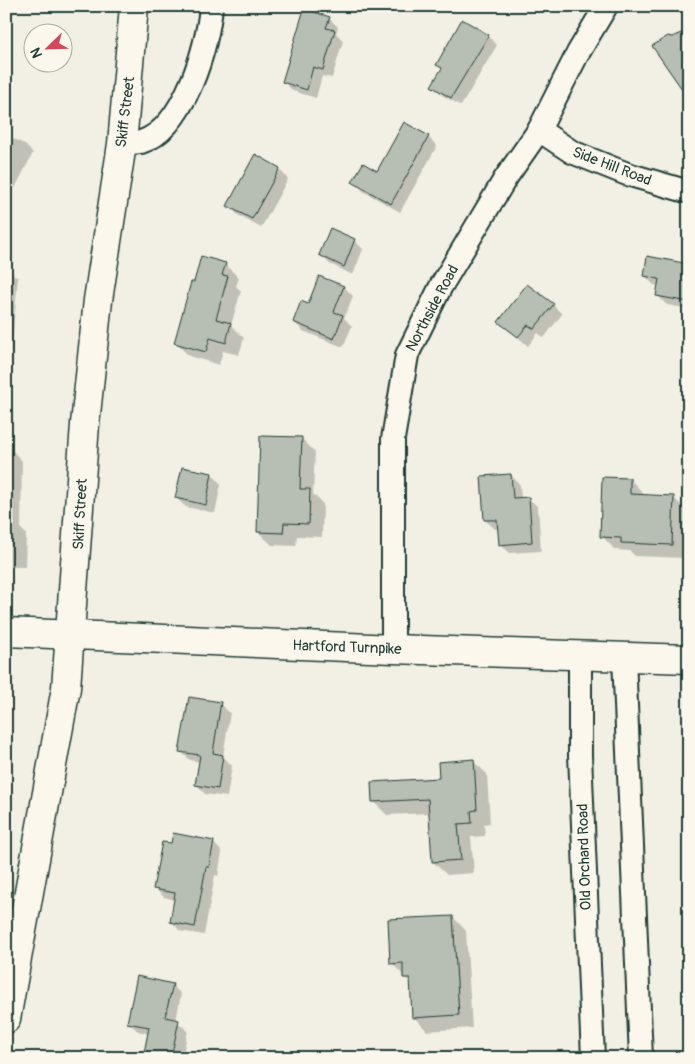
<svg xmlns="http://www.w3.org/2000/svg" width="695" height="1064" font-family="Pangolin,sans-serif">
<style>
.shadow{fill:#0003}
.building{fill:#b7beb3;stroke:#1f3d34}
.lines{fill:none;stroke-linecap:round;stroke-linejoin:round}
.street-casing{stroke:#1f3d34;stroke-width:26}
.secondary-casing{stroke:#1f3d34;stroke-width:31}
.street{stroke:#fbf7ec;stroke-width:22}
.secondary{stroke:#fbf7ec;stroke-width:28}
.labels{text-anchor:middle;stroke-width:4;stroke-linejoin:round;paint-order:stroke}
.street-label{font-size:15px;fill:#1f3d34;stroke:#fbf7ec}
</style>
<rect width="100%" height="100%" fill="#f2f0e5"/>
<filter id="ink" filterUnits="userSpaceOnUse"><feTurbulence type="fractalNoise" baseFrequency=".02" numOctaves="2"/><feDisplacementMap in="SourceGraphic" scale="10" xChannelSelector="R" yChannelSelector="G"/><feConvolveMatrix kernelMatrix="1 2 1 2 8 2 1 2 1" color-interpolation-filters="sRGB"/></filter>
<g filter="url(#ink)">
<g class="shadow">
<path d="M329,18L338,27L336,33L343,41L332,78L322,76L316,98L293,91L284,82Z"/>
<path d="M488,36L497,45L461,106L442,95L433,85L442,69L437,64Z"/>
<path d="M6,135L24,144L33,153L14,190L11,188L6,196Z"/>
<path d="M428,137L437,146L400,212L363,191L354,182L378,172Z"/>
<path d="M279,169L288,179L261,228L238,215L228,205Z"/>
<path d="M354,240L363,249L353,275L330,264L320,255Z"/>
<path d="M225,264L239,278L236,286L241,291L231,325L244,338L239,355L223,351L219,365L189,356L175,342L195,284Z"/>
<path d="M689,265V309L667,305L657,295L659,286L654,285L645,276Z"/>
<path d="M6,269L18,278L11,353H6Z"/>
<path d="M344,287L353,296L344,318L352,326L343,347L303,331L294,322L308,305Z"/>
<path d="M553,305L562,314L544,338L538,333L528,346L499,321Z"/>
<path d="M301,438L315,452L313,494L323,504L322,537L297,536L296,546L272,545L258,532Z"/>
<path d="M6,451H13L22,461L21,529L26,534L25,567H6Z"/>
<path d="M183,468L212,474L221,484L215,513L186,507L176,498Z"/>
<path d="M511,475L520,485L521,498H528L538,507L541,551L510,553L500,544L499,529H495L485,520Z"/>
<path d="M630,479L643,493V496L673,497L687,511L685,558L635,556L630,551L615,550L602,536Z"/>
<path d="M220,704L230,713L223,756L232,766L227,797L205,794L196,784L200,762L190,760L180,751Z"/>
<path d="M473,761L487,774L490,823L484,824L485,836L471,837L474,873L447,875L433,862L430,813L387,815L374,802L441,779Z"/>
<path d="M213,842L222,852L218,876L215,875L204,935L180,931L171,921L175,900L164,897L154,888L172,844Z"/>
<path d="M453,917L466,931L472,1028L427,1031L414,1017L412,985L392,963Z"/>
<path d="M172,985L181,994L176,1021L188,1031L182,1058H146L149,1034L138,1031L128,1022Z"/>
</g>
<g class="building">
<path d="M304,9L330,17L326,28L335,30L323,70L313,67L307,90L282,82Z"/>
<path d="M462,19L489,35L451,98L431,86L442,68L436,65Z"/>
<path d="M681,33L689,44V99L652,46L668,36L672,37Z"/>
<path d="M404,122L429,136L391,204L352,182L363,163L377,171Z"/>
<path d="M255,154L280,168L252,219L227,206Z"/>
<path d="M330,228L355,239L344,267L319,255Z"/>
<path d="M201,256L226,263L222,275L228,276L216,319L231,323L226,343L210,338L206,352L174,343L191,282H194Z"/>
<path d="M647,256L689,264V302L656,296L659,279L644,276Z"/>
<path d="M319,276L344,286L334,312L343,315L334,339L293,322L301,301L308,304Z"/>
<path d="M527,284L554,304L534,329L528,325L518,337L498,322Z"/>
<path d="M260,436L302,437L300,489H310L309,524L284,523L283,533L257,532Z"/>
<path d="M182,467L212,473L206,505L175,498Z"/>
<path d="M511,474L513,498L529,497L532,542L499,545L497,520H484L481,476Z"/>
<path d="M602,477L630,478V494L674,496L672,545L621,543V538L600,537Z"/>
<path d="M189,697L221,702L213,753L223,755L218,789L195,785L200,755L179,752Z"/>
<path d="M474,759L477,810L471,811L472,823L458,824L461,860L432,862L428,799L372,802L371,782L439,778L438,762Z"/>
<path d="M173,833L214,841L209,867H206L195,927L170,922L175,893L153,889L162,842L171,843Z"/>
<path d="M453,916L459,1015L412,1018L410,978H403V963L390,964L388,919Z"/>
<path d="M137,976L173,984L165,1017L179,1020L171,1058H143L149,1027L127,1023Z"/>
</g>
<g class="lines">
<g class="street-casing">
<g id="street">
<path d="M539,130L572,152L627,174L689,192"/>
<path d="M122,144C128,143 135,143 141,142C184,129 208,46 211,6"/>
<path d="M393,649V439L407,355L441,286L505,179L539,130L578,53L606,6"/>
<path d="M580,656V755L593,1058"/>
<path d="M624,657L641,1058"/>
</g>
</g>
<g class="secondary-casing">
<g id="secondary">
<path d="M6,632L393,649L689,659"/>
<path d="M6,1019L66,688L85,424L98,300L122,144L134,6"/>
</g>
</g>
<use href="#street" class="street"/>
<use href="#secondary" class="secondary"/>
</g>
</g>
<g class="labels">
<g class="street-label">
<text transform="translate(125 112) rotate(-83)" y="5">Skiff Street</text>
<text transform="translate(612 166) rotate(21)" y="5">Side Hill Road</text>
<text transform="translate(432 308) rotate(-62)" y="5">Northside Road</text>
<text transform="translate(80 514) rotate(-87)" y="5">Skiff Street</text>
<text transform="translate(347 647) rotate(2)" y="5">Hartford Turnpike</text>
<text transform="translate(584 857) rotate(-92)" y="5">Old Orchard Road</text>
</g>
</g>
<rect width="695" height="1064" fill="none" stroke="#fbf7ec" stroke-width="25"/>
<rect x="12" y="12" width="670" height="1039" fill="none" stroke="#1f3d34" stroke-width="2" filter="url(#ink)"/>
<g transform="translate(48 48) rotate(247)"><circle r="24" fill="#fbf7ec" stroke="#a3ada2"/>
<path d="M0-4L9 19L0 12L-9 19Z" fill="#d1495b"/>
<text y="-8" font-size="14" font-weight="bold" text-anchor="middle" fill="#1f3d34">N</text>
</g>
</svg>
